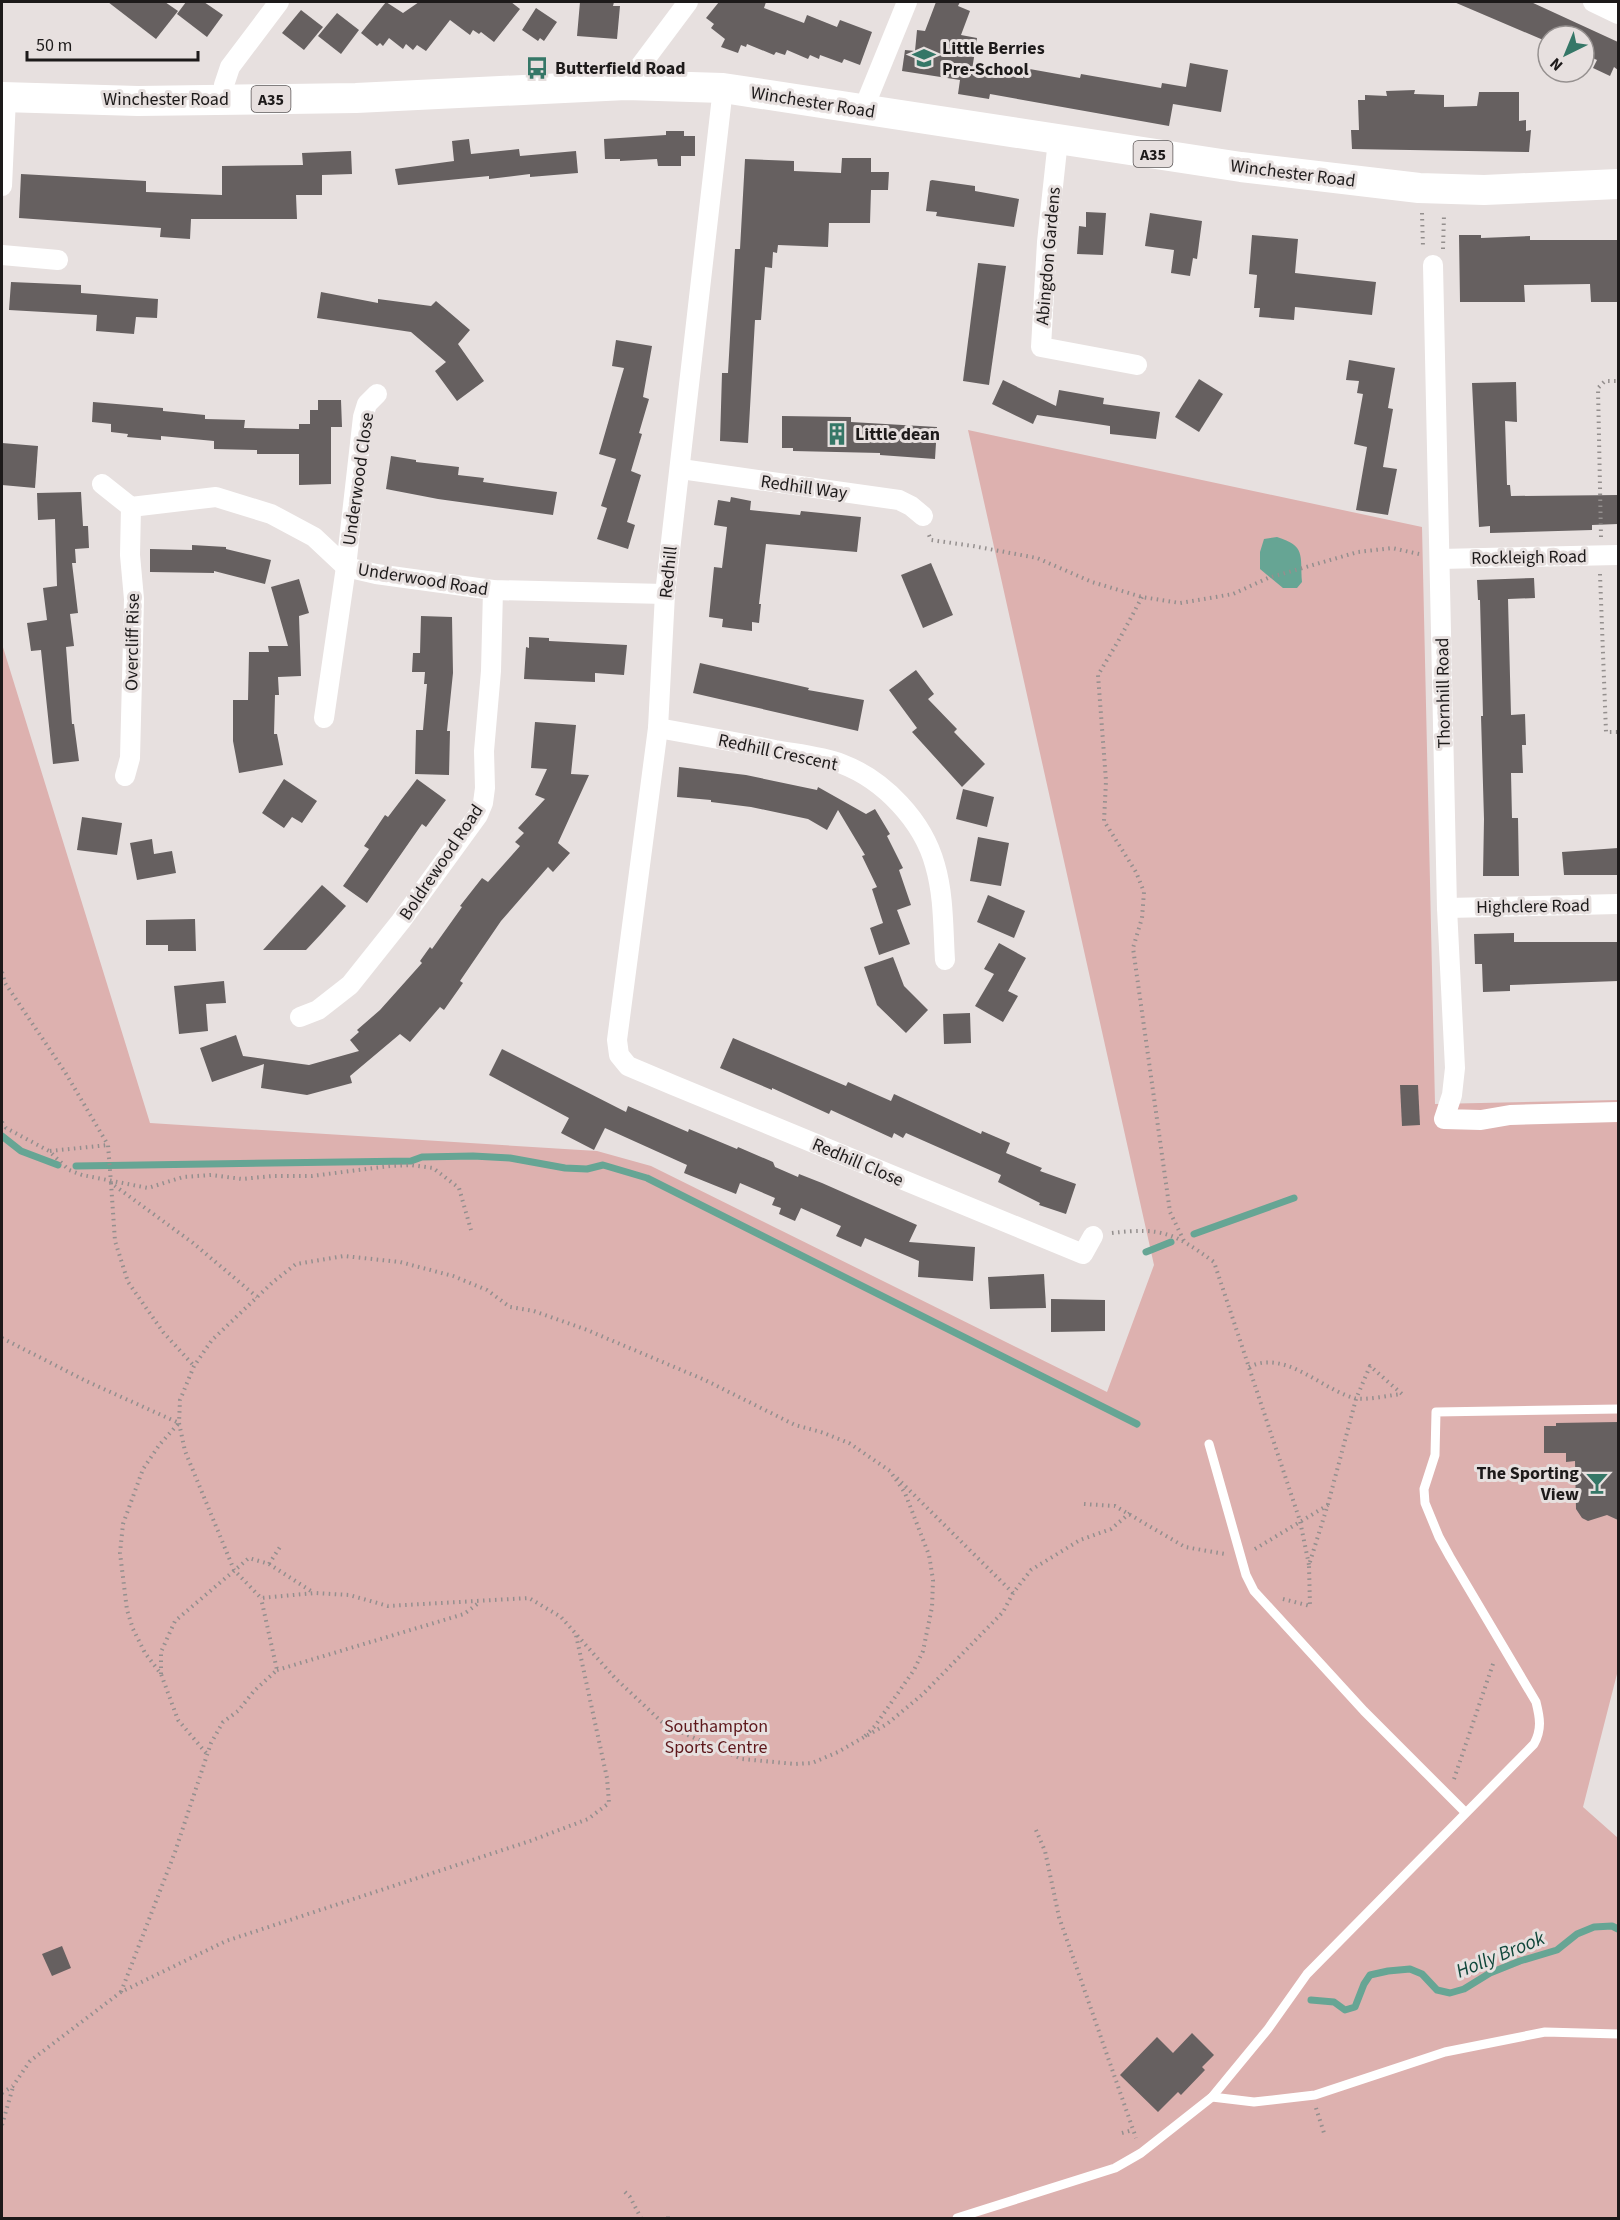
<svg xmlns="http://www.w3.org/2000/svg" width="1620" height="2220" font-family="'Source Sans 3',sans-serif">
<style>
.green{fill:#ddb1af}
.water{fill:#66a594}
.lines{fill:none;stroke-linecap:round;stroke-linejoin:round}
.stream{stroke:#66a594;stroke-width:7}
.building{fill:#666060}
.path{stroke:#948f8e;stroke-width:4;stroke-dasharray:1.5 4.5;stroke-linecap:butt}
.service{stroke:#fff;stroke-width:9}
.minor{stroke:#fff;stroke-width:20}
.primary{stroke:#fff;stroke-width:30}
.labels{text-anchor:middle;stroke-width:6;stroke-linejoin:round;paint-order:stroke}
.shield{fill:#e7e0df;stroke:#5a5555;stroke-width:1.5}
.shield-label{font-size:16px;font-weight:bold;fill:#1d1a1a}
.poi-label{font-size:18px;font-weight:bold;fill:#1d1a1a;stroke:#e7e0df;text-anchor:start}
.street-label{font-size:18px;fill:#1d1a1a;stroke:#e7e0df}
.park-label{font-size:18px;fill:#5d171b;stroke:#e7e0df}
.water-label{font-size:20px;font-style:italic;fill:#10473b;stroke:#e7e0df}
</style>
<rect width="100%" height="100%" fill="#e7e0df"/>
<path class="green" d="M968,430L1422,527L1435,1104L1618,1100V1670L1583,1807L1618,1838V2218H2V644L150,1123L597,1151L651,1166L1107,1392L1154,1265Z"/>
<path class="water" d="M1277,537C1306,546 1300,555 1302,582L1297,588H1283L1260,569V552L1264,539Z"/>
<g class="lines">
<g class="stream">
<path d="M2,1136L21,1151L58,1165"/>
<path d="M76,1166L411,1161L422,1157L473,1156L510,1158L565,1168L587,1169L603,1165L647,1178L1137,1424"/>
<path d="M1194,1234L1294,1198"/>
<path d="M1146,1252L1171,1242"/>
<path d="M1311,2000L1334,2002L1345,2010L1355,2007L1364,1984L1370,1975L1388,1971L1410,1969L1422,1974L1437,1990L1450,1993L1464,1989L1490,1973L1520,1961L1557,1950L1577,1934L1594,1927L1612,1926L1618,1929"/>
</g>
</g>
<g class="building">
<path d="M108,2H165L178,11L156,39Z"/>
<path d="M186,2H204L223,15L207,37L177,14Z"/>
<path d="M386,2L403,13L419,2H511L520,9L494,42L481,32L479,34L473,30L470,35L450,20L426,51L417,45L413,50L406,44L403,49L389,38L383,46L380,43L377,46L361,33Z"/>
<path d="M580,2H614L613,6H620L617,39L577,36Z"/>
<path d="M719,2H766L764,8L804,23L807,15L837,27L840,20L872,32L860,65L844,59L842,63L820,55L819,59L810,55L808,59L787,50L785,55L776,52L774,55L747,44L746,47L741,45L738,53L721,47L725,39L711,28L714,24L706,18Z"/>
<path d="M936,2H960L958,6L970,11L961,35L977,38L972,70L1023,78L1024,68L1080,78L1081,74L1161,88L1162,83L1186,87L1190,63L1228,70L1221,112L1173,104L1169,126L990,94L989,99L958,94L960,80L902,71L905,50L915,51L917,30L925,31Z"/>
<path d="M1454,2H1531L1618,42V70L1614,67L1610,76L1593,68L1597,60L1584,54V36H1548V42Z"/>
<path d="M536,8L557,22L544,41L540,38L538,41L522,30Z"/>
<path d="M301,10L323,27L304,50L282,33Z"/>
<path d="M337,13L359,30L341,54L318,36Z"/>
<path d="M1415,90L1414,94L1444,95V107L1477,106L1479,92H1519V121L1526,120V131L1531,130L1529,152L1352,149L1351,130H1359L1358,100H1365V95L1387,96L1386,91Z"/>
<path d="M666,131H684V136H695V156H681V166H658L657,159L620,161V159H605L604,139L666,135Z"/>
<path d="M469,139L471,154L519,149L520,156L576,151L578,173L530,177V174L489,179V176L398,185L395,169L454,161L452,141Z"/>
<path d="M351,151L352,174L322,175V195H296L297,219H191L190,239L160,237L161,228L19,218L21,174L146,181V192L222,195V166L303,165L302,153Z"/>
<path d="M842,158H871V172H889L888,190H871L870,223H829L828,247L778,245L777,253L773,252L772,268L765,267L761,320H755L748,443L720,441L722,373H728L735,249H740L745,159L794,161V171L841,173Z"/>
<path d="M932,180L975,186V191L1019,199L1014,227L936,216L937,212L926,211L930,181Z"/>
<path d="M1086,212L1106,213L1103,255L1077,254L1079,226L1086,227Z"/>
<path d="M1150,213L1202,221L1197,259L1193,258L1190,276L1171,273L1174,250L1145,246Z"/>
<path d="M1252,235L1298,239L1295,273L1376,282L1372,315L1295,307L1294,320L1259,317L1260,308H1254L1257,275L1249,274Z"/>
<path d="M1459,235H1481V238L1530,236V240H1618V302H1591L1590,284L1524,285L1525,302H1460Z"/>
<path d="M978,263L1006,266L989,385L963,381Z"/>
<path d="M11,282L81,285V293L158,299L157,318L136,317L134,334L96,331L97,315L9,310Z"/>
<path d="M321,292L378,303V299L431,306L436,301L470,330L458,344L484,381L457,401L435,371L446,362L411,332L317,318Z"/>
<path d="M616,340L652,346L643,397L649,399L639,433L642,434L631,471L641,475L627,522L635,525L628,549L597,539L607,508L601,506L616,459L599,454L624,368L612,366Z"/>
<path d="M1349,360L1395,368L1388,408L1393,409L1383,467L1397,469L1388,515L1356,510L1367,447L1354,444L1363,394L1357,393L1359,381L1346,380Z"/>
<path d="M1199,379L1223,394L1199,432L1175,417Z"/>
<path d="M1003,380L1056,406L1059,390L1104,398L1103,404L1160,412L1156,439L1110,434V426L1037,415L1033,424L992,404Z"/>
<path d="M1516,382L1517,422L1505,421L1507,485H1510L1511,496L1618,495V524L1592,525V530L1490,533V526L1479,527L1472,383Z"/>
<path d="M318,400H341L342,427H331V484L299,485V454H257V450L214,449V441L161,436V440L127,437L128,434L111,432V424L92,422L93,402L163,408V411L205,415V419L245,420L244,428L299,429V424H310V410H318Z"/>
<path d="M782,416L851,417V422L937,427L935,459L880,455V453L793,451V448H782Z"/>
<path d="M2,443L38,446L35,488L2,485Z"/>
<path d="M391,456L416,460V462L459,467L458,475L484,478L483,482L557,492L553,515L438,499L386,489Z"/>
<path d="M81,492L83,526H88L89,548L75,549L76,563H72L78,613L70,614L74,646L66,647L72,724H74L79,761L53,764L41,650L31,651L27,623L47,620L43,588L57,586L55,519L38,520L37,493Z"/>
<path d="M731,497L751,501L750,510L800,515L801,511L861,517L857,552L766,544L759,604H761L759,623L752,622V631L722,627L723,619L709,617L714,567L722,568L727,527L714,525L718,500L730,502Z"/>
<path d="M192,545L226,547V549L271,560L265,584L214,571V573L150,572V549L192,550Z"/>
<path d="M931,563L953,615L923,628L901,575Z"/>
<path d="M1534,578L1535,598L1508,599L1511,715L1525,714L1526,745H1522L1523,773H1511L1512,818H1518L1519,876H1483L1484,819L1481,716H1483L1480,600H1478L1477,580Z"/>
<path d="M299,579L309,613L299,616L301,676L278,677L279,695H275L274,734H277L283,765L239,773L233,741V700H248L249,652H269L268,646H288L271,587Z"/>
<path d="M421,616L452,617L453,673L447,731H450L449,775L415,774L416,730H423L427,684H424L425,672H412L413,653H420Z"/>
<path d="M529,637L549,638V641L627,645L624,675L595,673V682L524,679L526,647L529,648Z"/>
<path d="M700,663L809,688L808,690L864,700L858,731L693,693Z"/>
<path d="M916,670L934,694L928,699L957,729L954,732L985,764L962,787L912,732L917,728L889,690Z"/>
<path d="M535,722L576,725L571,774L589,775L558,843L570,853L553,872L548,867L501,921L460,981L463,983L444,1010L440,1007L410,1042L400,1034L350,1076L352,1083L307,1095L261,1088L264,1064L212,1082L200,1048L236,1035L243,1056L309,1065L359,1051L350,1040L359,1032L357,1030L380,1010L422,963L420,961L430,947L432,949L462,907L460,906L482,878L488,882L520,846L515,842L524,833L518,828L545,799L535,795L547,769L531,768Z"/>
<path d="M679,767L746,775L817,790L818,787L866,814L875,809L890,834L887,836L903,868L899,870L911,905L897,910L910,944L879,955L870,928L883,923L872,889L877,887L862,856L865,855L838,810L827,830L808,819L751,807L711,802V800L677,797Z"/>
<path d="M284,779L317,801L302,823L292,817L284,828L262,813Z"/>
<path d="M417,779L446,800L426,827L422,824L367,903L343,886L369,849L364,846L385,815L388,817Z"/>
<path d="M963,789L994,797L987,827L956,819Z"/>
<path d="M82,817L122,823L117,855L77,850Z"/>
<path d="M978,837L1009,843L1001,886L970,881Z"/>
<path d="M152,839L154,854L172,851L176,873L137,880L130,843Z"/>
<path d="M1618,848V875H1564L1562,852Z"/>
<path d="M322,885L346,906L321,934L306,950H263Z"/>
<path d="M988,895L1025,911L1014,938L977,922Z"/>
<path d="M195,919L196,951H168V945H146V920Z"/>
<path d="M1514,933V942H1618V981L1510,985V991L1483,992L1482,964H1475L1474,934Z"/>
<path d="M999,943L1026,958L1008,991L1018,996L1003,1022L975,1006L994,974L984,969Z"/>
<path d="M893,957L904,986L928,1010L906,1033L877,1005L864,967Z"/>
<path d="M224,981L226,1003L206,1004L208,1031L179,1034L174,986Z"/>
<path d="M970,1013L971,1043L944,1044L943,1014Z"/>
<path d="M733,1038L846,1086L848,1082L891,1101L894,1094L981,1134L982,1131L1010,1143L1006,1153L1042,1168L1040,1171L1076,1184L1066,1214L1039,1205L1040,1203L998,1182L1001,1175L906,1133L903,1138L894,1133L892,1138L831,1110L829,1114L772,1088V1090L720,1068Z"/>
<path d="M502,1049L626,1112L628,1106L688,1132L689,1129L737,1149L738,1147L773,1162L775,1167L798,1177L799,1174L822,1183L917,1225L909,1242L975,1247L973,1281L918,1277L919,1261L865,1238L861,1247L836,1236L841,1226L801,1208L795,1221L779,1214L781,1208L772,1205L775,1198L740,1183L736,1194L684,1173L687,1165L605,1128L594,1150L561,1133L569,1118L489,1075Z"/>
<path d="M1400,1085H1418L1420,1125L1402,1126Z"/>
<path d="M1044,1274L1046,1308L990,1309L988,1277Z"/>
<path d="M1051,1299L1105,1300V1331L1051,1332Z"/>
<path d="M1618,1422V1520L1607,1515L1588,1521L1582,1518L1576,1509L1575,1461L1566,1462V1453H1544V1426H1556V1423Z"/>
<path d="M62,1946L71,1968L52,1976L42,1954Z"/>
<path d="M1192,2033L1214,2055L1202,2067L1205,2070L1181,2095L1178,2092L1158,2112L1120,2075L1157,2037L1173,2053Z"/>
</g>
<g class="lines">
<g class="path">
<path d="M1422,213L1423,247"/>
<path d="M1443,249L1444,215"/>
<path d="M929,535L931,540L973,546L1037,558L1092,582L1142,597L1180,603L1233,594L1268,578L1358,552L1392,548L1419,554"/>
<path d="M1601,537L1598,388L1605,381H1618"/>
<path d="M1600,574L1606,732H1618"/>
<path d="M1142,597L1120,638L1098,675L1106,781L1104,821L1136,872L1144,892L1142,918L1133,948L1170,1212L1184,1241"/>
<path d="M2,972L5,983L65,1072L108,1145L111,1183L193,1243L257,1297"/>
<path d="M2,1122L6,1128L49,1151L69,1170L82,1175L148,1188L183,1177L211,1175L242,1179L272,1176H312L390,1166L411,1165L433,1168L459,1188L471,1230"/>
<path d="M50,1151L108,1145"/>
<path d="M111,1183L115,1241L128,1282L163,1332L194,1366"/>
<path d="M1112,1233C1162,1227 1174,1233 1214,1262L1300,1521L1309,1565"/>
<path d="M2,1338L86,1381L179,1423L160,1444L143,1469L123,1524L120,1553L127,1610L133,1629L145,1653L161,1674L178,1720L207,1754"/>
<path d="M1249,1367C1285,1349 1321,1389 1354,1398C1365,1401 1390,1395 1402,1394"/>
<path d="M897,1478L1013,1593"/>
<path d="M1084,1504L1115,1506L1185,1547L1225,1554"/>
<path d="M1255,1549L1328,1505"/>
<path d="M269,1564L280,1547"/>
<path d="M1283,1599L1310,1606L1309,1565L1328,1504L1356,1399L1370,1366L1402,1394"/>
<path d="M277,1670L464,1614L480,1602"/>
<path d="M161,1674V1652L175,1621L249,1558L269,1564L314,1593"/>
<path d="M865,1736L875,1726L914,1670L923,1651L932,1607L933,1580L929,1555L905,1493L890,1471L849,1443L821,1432L795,1425L705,1380L587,1330L534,1311L510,1307L487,1290L453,1276L400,1262L344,1256L296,1264L273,1282L212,1340L194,1366L180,1400L179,1423L185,1451L234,1570L261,1598L315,1593L349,1595L388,1606L529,1598L561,1617L615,1678L665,1725L742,1759L795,1764L812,1763L838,1752L887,1724L923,1694L1003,1612L1013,1593L1031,1570L1080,1540L1111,1529L1130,1513"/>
<path d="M1454,1779L1494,1661"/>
<path d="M1036,1830L1045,1851L1059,1917L1136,2138"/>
<path d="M121,1992L175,1852L211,1743L223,1722L238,1711L254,1691L277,1670L261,1598"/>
<path d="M2,2093L13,2086L30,2061L121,1992L226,1941L530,1841L588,1819L609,1803L607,1778L576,1635"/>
<path d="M1316,2108L1324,2133"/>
<path d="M2,2125L13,2087"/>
<path d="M1122,2133L1133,2130"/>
<path d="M625,2192L630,2197L641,2218"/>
<path d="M668,2218V2215"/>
</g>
<g class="service">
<path d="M1209,1444L1246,1575L1254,1591L1364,1711L1465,1812"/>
<path d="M1212,2097L1254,2102L1315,2095L1445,2052L1545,2032L1618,2034"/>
<path d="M957,2218L1115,2168L1141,2153L1212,2097L1268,2029L1307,1974L1534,1744C1542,1729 1540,1718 1536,1702L1450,1557L1439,1537L1425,1503L1424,1489L1435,1455L1436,1412L1618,1409"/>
</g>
<g class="minor">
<path d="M1593,2L1618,14"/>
<path d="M626,85L688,2"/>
<path d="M723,88L665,594L658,728L617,1040L619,1055L628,1066L673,1085L1083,1254L1093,1236"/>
<path d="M223,99L224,85L230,67L279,2"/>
<path d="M863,110L907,2"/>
<path d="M1058,140L1047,242L1041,347L1137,365"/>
<path d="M2,186L6,98"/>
<path d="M2,255L58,260"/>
<path d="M1433,265L1447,908L1455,1068L1452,1095L1444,1119L1481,1120L1510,1115L1618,1112"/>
<path d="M681,469L899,500L911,506L923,516"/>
<path d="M102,484L131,507L216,497L271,514L314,537L346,567L376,574L493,590L665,594"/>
<path d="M1440,559L1618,555"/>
<path d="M324,718L346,567L363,417L367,404L377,394"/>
<path d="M658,728C697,735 736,742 775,750C797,754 821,756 842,764C884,780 923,821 935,865C944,896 943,928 945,960"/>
<path d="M125,776L130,758L134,599L130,555L131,507"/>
<path d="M1447,908L1618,904"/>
<path d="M300,1017L318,1010L350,985L401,921L478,815L483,803L485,788L484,751L491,671L493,590"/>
</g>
<path class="primary" d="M2,97L138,101L356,98L626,85L723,88L1241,167L1419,188L1484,190L1618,184"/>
</g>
<defs>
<g id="school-bare" transform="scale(1.8)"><path d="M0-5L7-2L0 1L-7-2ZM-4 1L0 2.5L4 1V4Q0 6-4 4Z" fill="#357767" stroke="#e7e0df" stroke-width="2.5" paint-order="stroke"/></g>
<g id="bus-bare" transform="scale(1.8)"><path d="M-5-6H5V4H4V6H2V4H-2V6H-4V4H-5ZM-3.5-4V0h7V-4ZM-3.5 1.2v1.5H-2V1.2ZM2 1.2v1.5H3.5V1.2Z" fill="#357767" stroke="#e7e0df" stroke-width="2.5" paint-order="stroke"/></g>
<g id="building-bare" transform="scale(1.8)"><path d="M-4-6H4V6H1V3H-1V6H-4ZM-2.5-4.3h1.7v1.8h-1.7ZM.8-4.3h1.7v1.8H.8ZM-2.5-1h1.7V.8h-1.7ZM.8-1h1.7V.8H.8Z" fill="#357767" stroke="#e7e0df" stroke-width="2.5" paint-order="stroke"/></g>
<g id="bar-bare" transform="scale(1.8)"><path d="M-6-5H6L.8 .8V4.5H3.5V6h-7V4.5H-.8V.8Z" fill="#357767" stroke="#e7e0df" stroke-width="2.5" paint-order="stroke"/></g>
</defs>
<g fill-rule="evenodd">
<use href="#school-bare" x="924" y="58"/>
<use href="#bus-bare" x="537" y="68"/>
<use href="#building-bare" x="837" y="434"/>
<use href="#bar-bare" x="1597" y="1483"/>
</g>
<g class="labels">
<g class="shield">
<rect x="251.5" y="86" width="39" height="26" rx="4.5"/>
<rect x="1133.5" y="141" width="39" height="26" rx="4.5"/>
</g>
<g class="shield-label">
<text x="271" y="105">A35</text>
<text x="1153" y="160">A35</text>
</g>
<g class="poi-label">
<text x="942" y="54">Little Berries<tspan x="942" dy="21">Pre-School</tspan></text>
<text x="555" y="74">Butterfield Road</text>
<text x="855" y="440">Little dean</text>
<text x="1579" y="1479" text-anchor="end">The Sporting<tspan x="1579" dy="21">View</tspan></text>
</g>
<g class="street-label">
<text x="166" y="105">Winchester Road</text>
<text transform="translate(813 102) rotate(9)" y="6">Winchester Road</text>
<text transform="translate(1293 173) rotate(7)" y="6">Winchester Road</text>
<text transform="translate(1048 256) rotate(-85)" y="6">Abingdon Gardens</text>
<text transform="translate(358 479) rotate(-82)" y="6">Underwood Close</text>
<text transform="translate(804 487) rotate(8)" y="6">Redhill Way</text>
<text transform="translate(1529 557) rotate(-1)" y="6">Rockleigh Road</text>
<text transform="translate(668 572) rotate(-84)" y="6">Redhill</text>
<text transform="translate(423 579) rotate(9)" y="6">Underwood Road</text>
<text transform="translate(132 642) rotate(-89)" y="6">Overcliff Rise</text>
<text transform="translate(1443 693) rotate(-91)" y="6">Thornhill Road</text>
<text transform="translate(778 752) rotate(12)" y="6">Redhill Crescent</text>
<text transform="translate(441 862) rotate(-56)" y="6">Boldrewood Road</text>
<text transform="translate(1533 906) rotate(-1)" y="6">Highclere Road</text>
<text transform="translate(858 1162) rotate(23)" y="6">Redhill Close</text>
</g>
<g class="park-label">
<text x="716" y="1732">Southampton<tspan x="716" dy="21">Sports Centre</tspan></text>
</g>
<g class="water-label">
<text transform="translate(1500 1954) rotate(-22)" y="7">Holly Brook</text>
</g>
</g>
<rect width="1620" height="2220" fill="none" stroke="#1d1a1a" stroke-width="6"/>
<g transform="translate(1566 54) rotate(223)"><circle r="28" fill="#e7e0df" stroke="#969190" stroke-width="1.5"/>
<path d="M0-4.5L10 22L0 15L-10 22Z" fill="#357767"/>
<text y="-9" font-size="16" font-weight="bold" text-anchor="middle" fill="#1d1a1a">N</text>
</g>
<path d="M27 51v9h171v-9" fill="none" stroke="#1d1a1a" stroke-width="3"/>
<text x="36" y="51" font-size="18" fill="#1d1a1a" stroke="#e7e0df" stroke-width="4.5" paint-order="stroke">50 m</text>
</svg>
